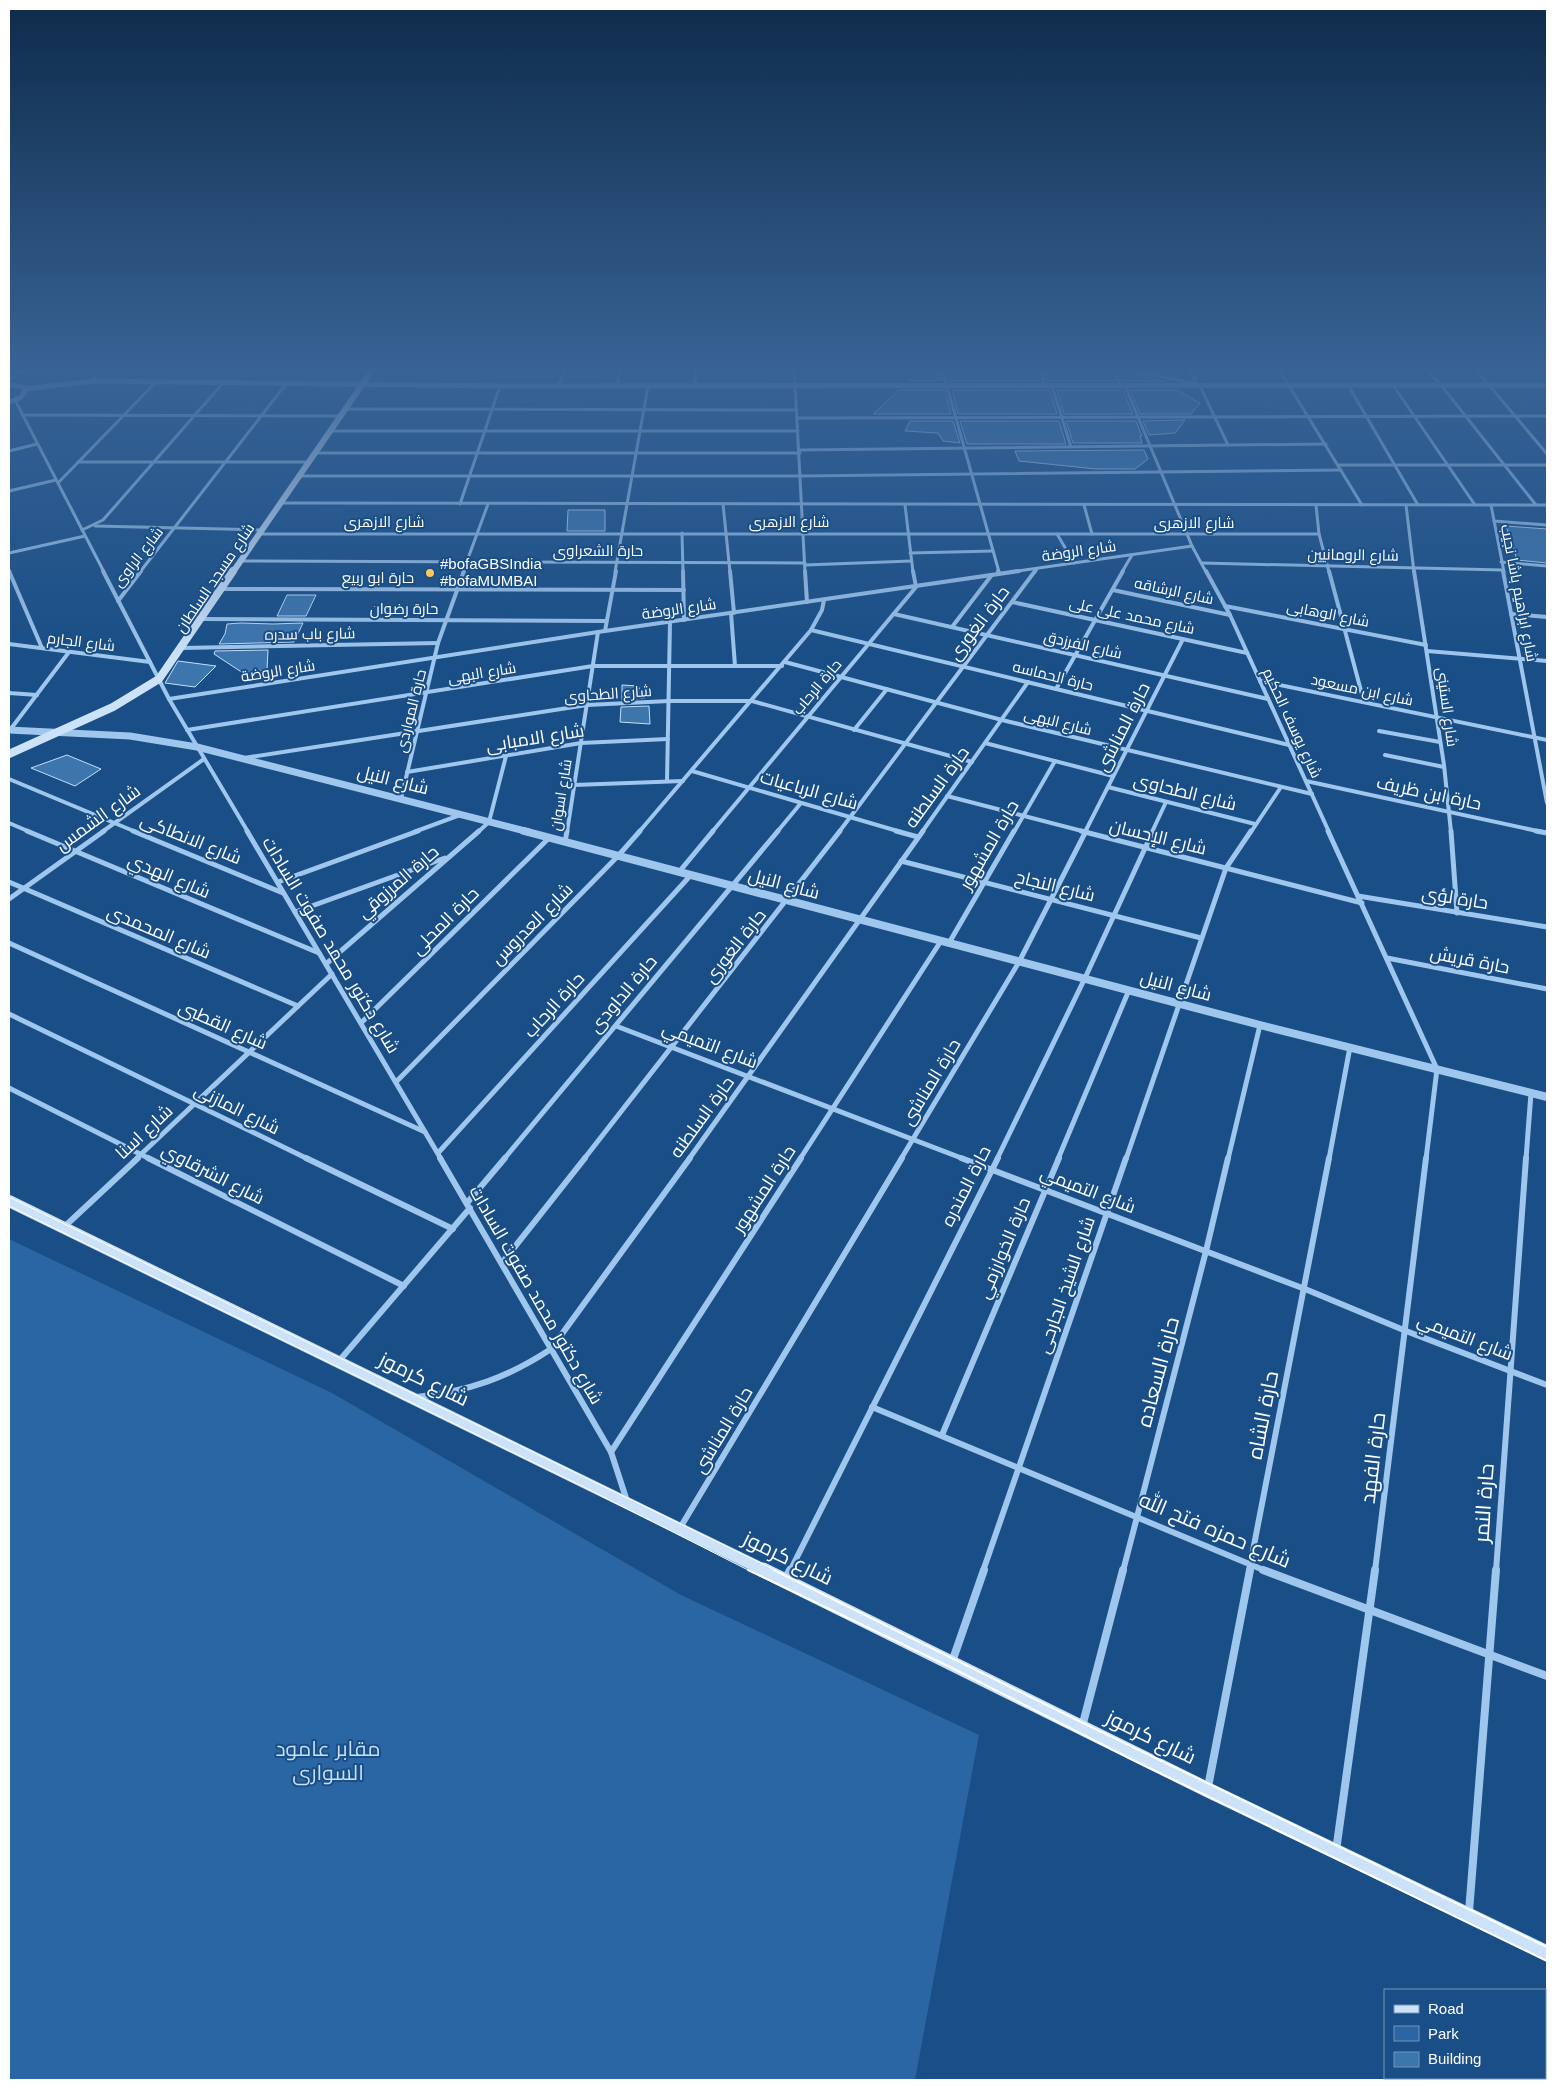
<svg xmlns="http://www.w3.org/2000/svg" width="1556" height="2089" font-family="Arial,Cairo,sans-serif">
<style>
.green{fill:#2966a3}
.building{fill:#3d75ad;stroke:#c5dff9}
.lines{fill:none;stroke-linecap:round;stroke-linejoin:round}
.minor-far4{stroke:#9fc6ec;stroke-width:3}
.minor-far3{stroke:#9fc6ec;stroke-width:4}
.minor-far2{stroke:#9fc6ec;stroke-width:5}
.minor-far1{stroke:#9fc6ec;stroke-width:6}
.minor{stroke:#9fc6ec;stroke-width:8}
.tertiary-far2{stroke:#9fc6ec;stroke-width:5}
.tertiary-far1{stroke:#9fc6ec;stroke-width:7}
.tertiary{stroke:#9fc6ec;stroke-width:8}
.secondary-far3{stroke:#cce2f9;stroke-width:6}
.secondary-far2{stroke:#cce2f9;stroke-width:8}
.secondary-far1{stroke:#cce2f9;stroke-width:12}
.secondary{stroke:#cce2f9;stroke-width:15}
.tram-far1{stroke:#fff;stroke-width:1}
.tram{stroke:#fff;stroke-width:2}
.poi-dot{fill:#ffc65b;stroke:#194e86;stroke-width:2}
.labels{text-anchor:middle;stroke-width:4;stroke-linejoin:round;paint-order:stroke}
.far-street-label{font-size:15px;fill:#fff;stroke:#194e86}
.far-poi-label{font-size:15px;fill:#fff;stroke:#194e86;text-anchor:start}
.street-label{font-size:18px;fill:#fff;stroke:#194e86}
.near-street-label{font-size:21px;fill:#fff;stroke:#194e86}
.near-park-label{font-size:21px;fill:#c5dff9;stroke:#194e86}
</style>
<rect width="100%" height="100%" fill="#194e86"/>
<path class="green" d="M9,1239L332,1393L681,1595L979,1735L915,2080H9Z"/>
<g class="building">
<path d="M956,366H1036L1040,381H949L943,367Z"/>
<path d="M1042,366H1108L1115,381H1047Z"/>
<path d="M1126,366H1178L1176,376Z"/>
<path d="M936,368L941,381H909L921,370Z"/>
<path d="M1118,371L1165,381H1123Z"/>
<path d="M899,390H945L951,414H873Z"/>
<path d="M952,390H1050L1057,414H958Z"/>
<path d="M1057,390H1123L1133,414H1064Z"/>
<path d="M1130,390H1177L1200,403L1191,414H1140Z"/>
<path d="M1185,420L1175,433L1149,435L1143,421Z"/>
<path d="M910,421H953L960,443L943,441L938,433L905,431Z"/>
<path d="M960,421H1059L1066,444H967Z"/>
<path d="M1066,421H1136L1142,436H1140L1142,443H1073Z"/>
<path d="M1144,450L1148,459L1135,469H1096L1019,461L1015,451Z"/>
<path d="M568,510H605V531H567Z"/>
<path d="M1506,526L1547,529V563L1517,560Z"/>
<path d="M287,595H316L306,616H277Z"/>
<path d="M241,623L273,624L303,623L294,642L219,644L225,634L227,624Z"/>
<path d="M268,650L267,670L243,673L214,654L215,651Z"/>
<path d="M178,661L216,666L195,687L165,683Z"/>
<path d="M622,685L638,686L645,698L622,700Z"/>
<path d="M649,706L650,724L620,722L621,707Z"/>
<path d="M67,755L101,769L75,786L31,768Z"/>
</g>
<g class="lines">
<g class="minor-far4">
<path d="M794,366L805,572"/>
<path d="M939,366L947,386L999,572"/>
<path d="M1039,366L1045,386"/>
<path d="M1111,366L1196,384"/>
<path d="M1112,366L1121,386"/>
<path d="M1188,366L1197,385"/>
<path d="M1277,366L1362,505"/>
<path d="M1423,366L1441,385L1536,505"/>
<path d="M1473,366L1547,454"/>
<path d="M9,371L28,373"/>
<path d="M92,381L107,366"/>
<path d="M1348,385L1418,505"/>
<path d="M1393,385L1475,505"/>
<path d="M559,386L566,366"/>
<path d="M617,386L621,366"/>
<path d="M695,386L696,366"/>
<path d="M1052,386L1071,447"/>
<path d="M1125,386L1192,546L1206,572"/>
<path d="M1200,386L1228,445"/>
<path d="M15,400L104,572"/>
<path d="M344,409L797,410"/>
<path d="M22,415L339,416"/>
<path d="M798,418L1547,416"/>
<path d="M330,431H798"/>
<path d="M799,450L1326,444"/>
<path d="M9,451L37,444"/>
<path d="M315,453H800"/>
<path d="M78,462H308"/>
<path d="M1338,465H1547"/>
<path d="M299,476H801L1341,470"/>
<path d="M58,483L156,382"/>
<path d="M9,491L56,480"/>
<path d="M280,503L1547,505"/>
<path d="M460,504L500,386"/>
<path d="M723,504L730,572"/>
<path d="M905,505L913,572"/>
<path d="M1084,505L1092,534"/>
<path d="M1316,505L1319,534L1329,572"/>
<path d="M1406,505L1414,572"/>
<path d="M1491,505L1504,572"/>
<path d="M1494,521L1547,525"/>
<path d="M95,526L262,530"/>
<path d="M82,530L103,520L223,383"/>
<path d="M682,533L683,572"/>
<path d="M260,534H1319"/>
<path d="M1057,534L1074,563"/>
<path d="M9,553L85,536"/>
<path d="M910,553L993,551"/>
<path d="M241,561L805,563"/>
<path d="M1501,562L1547,566"/>
<path d="M1202,563L1503,570"/>
<path d="M805,565L911,561"/>
<path d="M9,570L10,572"/>
<path d="M140,572L286,384"/>
<path d="M463,572L488,504"/>
<path d="M615,572L648,386"/>
<path d="M1010,572L1192,546"/>
<path d="M1035,572L1037,569"/>
<path d="M1122,572L1132,555"/>
</g>
<g class="minor-far3">
<path d="M9,571L42,648"/>
<path d="M103,571L169,699L248,832"/>
<path d="M683,571L684,620"/>
<path d="M730,571L734,613"/>
<path d="M805,571L807,602"/>
<path d="M998,571L999,574"/>
<path d="M1206,571L1230,615L1329,832"/>
<path d="M1329,571L1364,702"/>
<path d="M1414,571L1444,765L1451,832"/>
<path d="M1503,571L1547,803"/>
<path d="M222,589L684,590"/>
<path d="M1113,590L1230,615"/>
<path d="M118,601L141,571"/>
<path d="M1012,602L1247,653"/>
<path d="M1225,606L1426,645"/>
<path d="M731,613L735,666"/>
<path d="M894,614L1268,699"/>
<path d="M1511,614L1547,617"/>
<path d="M202,619L606,621"/>
<path d="M952,627L991,576"/>
<path d="M811,630L1289,745"/>
<path d="M605,631L616,571"/>
<path d="M9,644L150,662"/>
<path d="M182,648L438,643"/>
<path d="M1427,651L1547,661"/>
<path d="M785,662L1002,720L1312,794"/>
<path d="M1260,681L1547,740"/>
<path d="M1056,689L1123,571"/>
<path d="M9,693L37,695"/>
<path d="M169,699L598,632L1019,571"/>
<path d="M10,730L69,652"/>
<path d="M187,730L593,666H782"/>
<path d="M854,730L887,689"/>
<path d="M1379,731L1440,742"/>
<path d="M985,743L1113,776"/>
<path d="M1385,755L1444,767"/>
<path d="M244,758L587,705L669,701H752L972,762"/>
<path d="M692,771L901,832"/>
<path d="M407,772L581,743L668,739"/>
<path d="M9,779L136,832"/>
<path d="M667,781L670,622"/>
<path d="M1306,781L1542,832"/>
<path d="M574,785L683,781"/>
<path d="M1108,787L1255,824"/>
<path d="M947,796L1086,832"/>
<path d="M401,799L438,643L464,571"/>
<path d="M9,823L30,832"/>
<path d="M102,832L204,759"/>
<path d="M414,832L460,815"/>
<path d="M478,832L489,822L506,756"/>
<path d="M567,832L598,632"/>
<path d="M639,832L811,630L822,610L824,600"/>
<path d="M712,832L916,587L913,571"/>
<path d="M777,832L801,803"/>
<path d="M839,832L1035,571"/>
<path d="M922,832L1028,682"/>
<path d="M1014,832L1055,761"/>
<path d="M1085,832L1183,639"/>
<path d="M1152,832L1166,802"/>
<path d="M1251,832L1281,787"/>
</g>
<g class="minor-far2">
<path d="M27,831L319,953"/>
<path d="M133,831L283,893"/>
<path d="M247,831L441,1159"/>
<path d="M896,831L918,837"/>
<path d="M1081,831L1362,903"/>
<path d="M1328,831L1437,1069L1426,1159"/>
<path d="M1451,831L1457,913"/>
<path d="M1536,831L1547,833"/>
<path d="M565,842L567,831"/>
<path d="M901,861L1201,938"/>
<path d="M679,872L713,831"/>
<path d="M9,882L298,1006"/>
<path d="M278,882L418,831"/>
<path d="M1358,896L1547,927"/>
<path d="M9,899L104,831"/>
<path d="M295,912L445,858"/>
<path d="M9,943L425,1132"/>
<path d="M949,943L1014,831"/>
<path d="M1387,958L1547,989"/>
<path d="M326,964L479,831"/>
<path d="M9,1014L308,1159"/>
<path d="M361,1023L549,838"/>
<path d="M616,1026L964,1159"/>
<path d="M396,1082L618,856L640,831"/>
<path d="M9,1088L150,1159"/>
<path d="M438,1153L690,876"/>
<path d="M136,1159L332,974"/>
<path d="M504,1159L778,831"/>
<path d="M584,1159L840,831"/>
<path d="M689,1159L923,831"/>
<path d="M800,1159L941,941"/>
<path d="M901,1159L1019,962L1086,831"/>
<path d="M997,1159L1085,978L1153,831"/>
<path d="M1058,1159L1129,990"/>
<path d="M1126,1159L1226,868L1251,831"/>
<path d="M1228,1159L1260,1025"/>
<path d="M1329,1159L1350,1047"/>
<path d="M1526,1159L1531,1093"/>
</g>
<g class="minor-far1">
<path d="M148,1158L404,1286"/>
<path d="M306,1158L453,1229"/>
<path d="M440,1158L611,1452L627,1501"/>
<path d="M961,1158L1305,1289L1406,1331L1547,1385"/>
<path d="M467,1203L505,1158"/>
<path d="M63,1228L138,1158"/>
<path d="M502,1263L585,1158"/>
<path d="M339,1361L470,1208"/>
<path d="M417,1397C469,1391 507,1378 551,1349L690,1158"/>
<path d="M872,1407L1266,1571"/>
<path d="M942,1435L1059,1158"/>
<path d="M611,1452L801,1158"/>
<path d="M680,1528L902,1158"/>
<path d="M790,1571L998,1158"/>
<path d="M983,1571L1126,1158"/>
<path d="M1123,1571L1206,1251L1228,1158"/>
<path d="M1249,1571L1329,1158"/>
<path d="M1375,1571L1426,1158"/>
<path d="M1496,1571L1526,1158"/>
</g>
<g class="minor">
<path d="M1263,1570L1547,1676"/>
<path d="M785,1580L790,1570"/>
<path d="M952,1662L984,1570"/>
<path d="M1082,1727L1123,1570"/>
<path d="M1208,1787L1250,1570"/>
<path d="M1336,1851L1375,1570"/>
<path d="M1469,1912L1496,1570"/>
</g>
<g class="tertiary-far2">
<path d="M9,384L23,387L25,392L20,398L9,402"/>
<path d="M25,389L92,381L500,386L1547,385"/>
</g>
<path class="tertiary-far1" d="M9,730L130,736L197,747L529,832"/>
<path class="tertiary" d="M524,831L1260,1025L1547,1097"/>
<path class="secondary-far3" d="M233,572L375,366"/>
<path class="secondary-far2" d="M9,754L113,707L159,679L233,571"/>
<path class="secondary-far1" d="M9,1201L766,1571"/>
<path class="secondary" d="M763,1570L1208,1790L1547,1953"/>
<g class="tram-far1">
<path d="M9,1197L777,1571"/>
<path d="M9,1206L586,1488L750,1571"/>
</g>
<g class="tram">
<path d="M748,1570L950,1667L1135,1761L1547,1961"/>
<path d="M774,1570L1083,1723L1547,1947"/>
</g>
</g>
<linearGradient id="sky" x2="0" y2="1"><stop stop-color="#0e2b4a"/><stop offset="0.56" stop-color="#386395"/><stop offset="1" stop-color="#386395" stop-opacity="0"/></linearGradient>
<rect width="1556" height="658" fill="url(#sky)"/>
<circle class="poi-dot" cx="430" cy="573" r="5"/>
<g class="labels">
<g class="far-street-label">
<text x="384" y="527">شارع الازهرى</text>
<text x="789" y="527">شارع الازهرى</text>
<text x="1194" y="528">شارع الازهرى</text>
<text x="598" y="556">حارة الشعراوى</text>
<text transform="translate(1079 551) rotate(-8)" y="5">شارع الروضة</text>
<text transform="translate(1353 555) rotate(1)" y="5">شارع الرومانيين</text>
<text transform="translate(138 557) rotate(-52)" y="5">شارع الراوى</text>
<text transform="translate(215 578) rotate(-56)" y="5">شارع مسجد السلطان</text>
<text x="378" y="583">حارة ابو ربيع</text>
<text transform="translate(1174 591) rotate(12)" y="5">شارع الرشاقه</text>
<text transform="translate(1519 593) rotate(79)" y="5">شارع ابراهيم باشا نجيب</text>
<text x="404" y="614">حارة رضوان</text>
<text transform="translate(679 609) rotate(-8)" y="5">شارع الروضة</text>
<text transform="translate(1328 614) rotate(11)" y="5">شارع الوهابى</text>
<text transform="translate(1132 616) rotate(12)" y="5">شارع محمد على على</text>
<text transform="translate(310 634) rotate(-1)" y="5">شارع باب سدره</text>
<text transform="translate(81 642) rotate(7)" y="5">شارع الجارم</text>
<text transform="translate(1083 645) rotate(13)" y="5">شارع الفرزدق</text>
<text transform="translate(278 671) rotate(-9)" y="5">شارع الروضة</text>
<text transform="translate(482 673) rotate(-9)" y="5">شارع البهى</text>
<text transform="translate(1053 676) rotate(14)" y="5">حارة الحماسه</text>
<text transform="translate(817 687) rotate(-50)" y="5">حارة الرحاب</text>
<text transform="translate(1362 690) rotate(12)" y="5">شارع ابن مسعود</text>
<text transform="translate(608 694) rotate(-4)" y="5">شارع الطحاوى</text>
<text transform="translate(1447 707) rotate(82)" y="5">شارع الستينى</text>
<text transform="translate(411 711) rotate(-76)" y="5">حارة المواردى</text>
<text transform="translate(1058 722) rotate(14)" y="5">شارع البهى</text>
<text transform="translate(1292 723) rotate(65)" y="5">شارع يوسف الحكيم</text>
<text transform="translate(561 795) rotate(-81)" y="5">شارع اسوان</text>
</g>
<g class="far-poi-label">
<text x="440" y="569">#bofaGBSIndia<tspan x="440" dy="17">#bofaMUMBAI</tspan></text>
</g>
<g class="street-label">
<text transform="translate(979 623) rotate(-53)" y="6">حارة الغورى</text>
<text transform="translate(1123 727) rotate(-63)" y="6">حارة المناشى</text>
<text transform="translate(535 738) rotate(-9)" y="6">شارع الامبابى</text>
<text transform="translate(393 780) rotate(14)" y="6">شارع النيل</text>
<text transform="translate(937 787) rotate(-54)" y="6">حارة السلطنه</text>
<text transform="translate(809 790) rotate(16)" y="6">شارع الرباعيات</text>
<text transform="translate(1185 792) rotate(14)" y="6">شارع الطحاوى</text>
<text transform="translate(1429 793) rotate(12)" y="6">حارة ابن ظريف</text>
<text transform="translate(98 818) rotate(-36)" y="6">شارع الشمس</text>
<text transform="translate(1158 837) rotate(14)" y="6">شارع الإحسان</text>
<text transform="translate(191 839) rotate(22)" y="6">شارع الانطاكى</text>
<text transform="translate(989 845) rotate(-60)" y="6">حارة المشهور</text>
<text transform="translate(169 876) rotate(23)" y="6">شارع الهدي</text>
<text transform="translate(398 882) rotate(-41)" y="6">حارة المرزوقي</text>
<text transform="translate(784 884) rotate(15)" y="6">شارع النيل</text>
<text transform="translate(1055 886) rotate(14)" y="6">شارع النجاح</text>
<text transform="translate(1455 898) rotate(9)" y="6">حارة لؤى</text>
<text transform="translate(445 921) rotate(-45)" y="6">حارة المحلى</text>
<text transform="translate(532 924) rotate(-45)" y="6">شارع العدروس</text>
<text transform="translate(159 932) rotate(23)" y="6">شارع المحمدى</text>
<text transform="translate(331 945) rotate(59)" y="6">شارع دكتور محمد صفوت السادات</text>
<text transform="translate(735 946) rotate(-52)" y="6">حارة الغورى</text>
<text transform="translate(1470 960) rotate(11)" y="6">حارة قريش</text>
<text transform="translate(1176 986) rotate(15)" y="6">شارع النيل</text>
<text transform="translate(623 994) rotate(-50)" y="6">حارة الداودى</text>
<text transform="translate(554 1005) rotate(-48)" y="6">حارة الرحاب</text>
<text transform="translate(223 1025) rotate(24)" y="6">شارع القطبى</text>
<text transform="translate(710 1045) rotate(21)" y="6">شارع التميمي</text>
<text transform="translate(931 1082) rotate(-59)" y="6">حارة المناشى</text>
<text transform="translate(237 1109) rotate(26)" y="6">شارع المازنى</text>
<text transform="translate(702 1117) rotate(-54)" y="6">حارة السلطنه</text>
<text transform="translate(144 1132) rotate(-43)" y="6">شارع اسنا</text>
<text transform="translate(213 1174) rotate(27)" y="6">شارع الشرقاوي</text>
<text transform="translate(966 1186) rotate(-63)" y="6">حارة المندره</text>
<text transform="translate(764 1189) rotate(-57)" y="6">حارة المشهور</text>
<text transform="translate(1088 1190) rotate(21)" y="6">شارع التميمي</text>
<text transform="translate(1004 1248) rotate(-67)" y="6">حارة الخوارزمي</text>
<text transform="translate(1066 1285) rotate(-71)" y="6">شارع الشيخ الجارحى</text>
<text transform="translate(536 1295) rotate(60)" y="6">شارع دكتور محمد صفوت السادات</text>
<text transform="translate(1465 1337) rotate(21)" y="6">شارع التميمي</text>
<text transform="translate(723 1430) rotate(-59)" y="6">حارة المناشى</text>
</g>
<g class="near-street-label">
<text transform="translate(1158 1372) rotate(-75)" y="7">حارة السعاده</text>
<text transform="translate(424 1379) rotate(26)" y="7">شارع كرموز</text>
<text transform="translate(1263 1415) rotate(-79)" y="7">حارة الشاه</text>
<text transform="translate(1373 1458) rotate(-83)" y="7">حارة الفهد</text>
<text transform="translate(1484 1503) rotate(-86)" y="7">حارة النمر</text>
<text transform="translate(1215 1530) rotate(23)" y="7">شارع حمزه فتح الله</text>
<text transform="translate(788 1558) rotate(26)" y="7">شارع كرموز</text>
<text transform="translate(1151 1737) rotate(26)" y="7">شارع كرموز</text>
</g>
<g class="near-park-label">
<text x="328" y="1756">مقابر عامود<tspan x="328" dy="24">السوارى</tspan></text>
</g>
</g>
<rect width="1556" height="2089" fill="none" stroke="#ffffff" stroke-width="20"/>
<rect x="1384" y="1989" width="162" height="90" fill="#194e86" stroke="#7595b6"/>
<rect x="1394" y="2005" width="25" height="8" fill="#cce2f9" stroke="#7595b6"/>
<text x="1428" y="2014" font-size="15" fill="#ffffff">Road</text>
<rect x="1394" y="2026" width="25" height="15" fill="#2966a3" stroke="#7595b6"/>
<text x="1428" y="2039" font-size="15" fill="#ffffff">Park</text>
<rect x="1394" y="2052" width="25" height="15" fill="#3d75ad" stroke="#7595b6"/>
<text x="1428" y="2064" font-size="15" fill="#ffffff">Building</text>
</svg>
